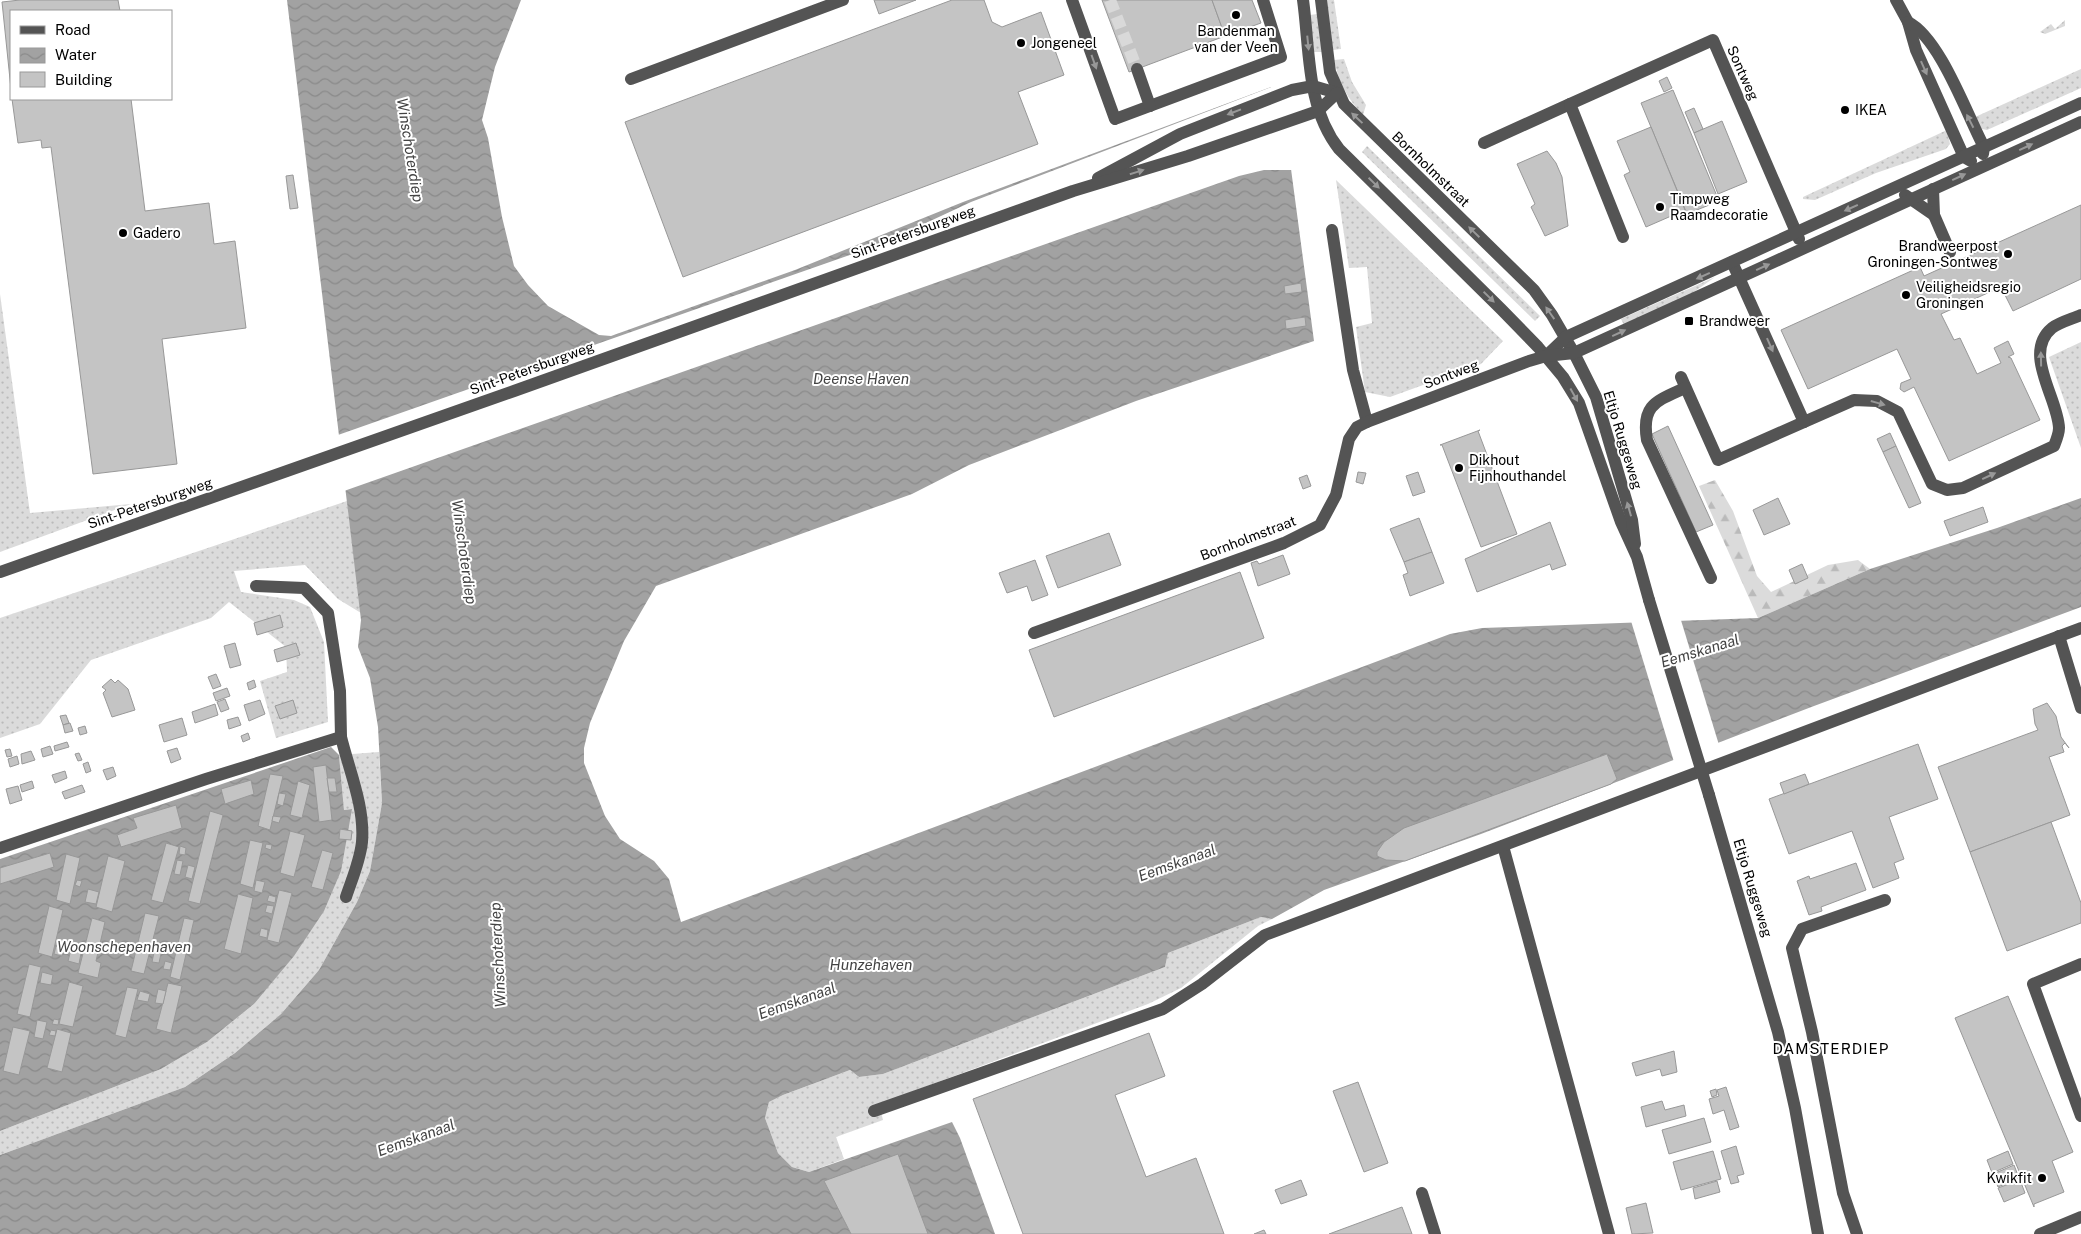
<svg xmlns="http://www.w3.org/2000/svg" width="2081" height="1234" font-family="'Public Sans',sans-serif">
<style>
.grass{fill:url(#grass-dots)}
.forest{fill:url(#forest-firs)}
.water{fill:url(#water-waves)}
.pier{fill:#fff}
.building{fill:#c4c4c4;stroke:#989898}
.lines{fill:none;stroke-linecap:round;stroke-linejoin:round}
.minor-tunnel{stroke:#d9d9d9;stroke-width:12;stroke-dasharray:12 6;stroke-linecap:butt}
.minor{stroke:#545454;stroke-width:12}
.minor-bridge{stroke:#545454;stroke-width:12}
.oneway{fill:#989898}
.poi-dot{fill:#000;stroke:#fff;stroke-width:2}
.labels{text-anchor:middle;stroke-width:4;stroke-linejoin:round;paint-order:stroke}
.poi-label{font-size:14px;fill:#000;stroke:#fff;text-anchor:start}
.street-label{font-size:14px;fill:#000;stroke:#fff}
.water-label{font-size:15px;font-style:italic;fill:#434343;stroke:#fff}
.neighbourhood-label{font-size:15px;letter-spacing:1px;fill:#000;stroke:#fff}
</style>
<defs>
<pattern id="grass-dots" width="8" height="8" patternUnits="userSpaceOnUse" patternTransform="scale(1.25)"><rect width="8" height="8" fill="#dbdbdb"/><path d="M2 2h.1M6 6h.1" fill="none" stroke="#bababa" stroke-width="1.8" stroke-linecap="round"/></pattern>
<pattern id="forest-firs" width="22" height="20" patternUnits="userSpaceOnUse" patternTransform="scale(1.25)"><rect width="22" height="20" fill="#dbdbdb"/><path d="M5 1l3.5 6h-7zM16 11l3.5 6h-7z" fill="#bababa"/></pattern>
<pattern id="water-waves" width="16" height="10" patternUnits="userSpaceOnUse" patternTransform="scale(1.25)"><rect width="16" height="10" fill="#a2a2a2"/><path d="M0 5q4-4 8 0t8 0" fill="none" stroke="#8a8a8a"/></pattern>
</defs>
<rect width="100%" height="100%" fill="#fff"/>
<g class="grass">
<path d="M1326,0H1334L1341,49L1333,50Z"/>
<path d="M1317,14L1322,52H1314L1310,15Z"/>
<path d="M2065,20V26L2045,34L2040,32L2051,24L2055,29Z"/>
<path d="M1344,59L1352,82L1366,105L1363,115C1347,98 1339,83 1334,60Z"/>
<path d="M2081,69V88L1987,130L1982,129L1973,118Z"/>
<path d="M1947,130L1950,144L1946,149L1876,173L1815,200L1803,199V197Z"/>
<path d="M1367,146L1540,316L1535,321L1362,152Z"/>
<path d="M1336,180L1503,341L1481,364L1390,397L1365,392L1356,327L1372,323L1367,267L1349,268Z"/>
<path d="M1715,277L1687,297L1624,325L1621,319Z"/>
<path d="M0,294L30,513L131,504L0,552Z"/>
<path d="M2081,342V448L2049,357Z"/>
<path d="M347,501L361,613L338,599L305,565L234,571L241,592L294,600L310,607L324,642L328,722L276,738L260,681L287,672L286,647L229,602L211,618L91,660L40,724L0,738V618Z"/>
<path d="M379,752L382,803L370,871L357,902L319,970L281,1014L235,1053L185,1087L0,1155V1131L161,1069L207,1042L254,1004L351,809L344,810L339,755Z"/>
<path d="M1261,917L1272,919L1258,926L1181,988L1148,1004L879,1104L883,1120L836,1137L844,1159L809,1172L792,1167L778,1153L765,1118L769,1102L783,1095L850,1070L859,1077L883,1074L1165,967L1168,953Z"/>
</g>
<path class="forest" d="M1715,480L1733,511L1757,576L1771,592L1828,565L1858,560L1870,569L1758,618L1699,486Z"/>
<g class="water">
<path d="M287,0H521L495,67L482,120L488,138L502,217L514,266L528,285L548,306L599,335L611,336L795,270L963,202L1271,87L1289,168L1291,169L1314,341L1136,401L969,465L912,494L656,586L624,641L590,723L584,748V763L605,816L620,839L654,861L669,879L681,922L1450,634L1482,628L1758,618L1870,569L1997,528L2081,498V607L1814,706L1481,834L1324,890L1272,919L1261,917L1168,953L1165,967L883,1074L859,1077L850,1070L783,1095L769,1102L765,1118L778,1153L792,1167L809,1172L952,1122L960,1138L995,1234H0V1155L185,1087L235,1053L281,1014L319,970L357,902L370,871L382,803L378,727L370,678L358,647L361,620Z"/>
<path d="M331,747L339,755L344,810L352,809L341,871L324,911L294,956L254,1004L207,1042L161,1069L0,1131V859Z"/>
</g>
<g class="pier">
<path d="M1274,86L1292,170H1264L1239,176L344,491L337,438L338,435L881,244L971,202Z"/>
<path d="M1680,617L1719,745L1674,762L1631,621Z"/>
</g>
<g class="building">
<path d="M20,0H118L120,11H11V89L2,2Z"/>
<path d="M874,0H916L879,14Z"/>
<path d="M952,0H984L992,22L1002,27L1041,12L1064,75L1018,92L1038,144L683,277L625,122Z"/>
<path d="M1102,0H1212L1225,36L1129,72Z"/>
<path d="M1212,0H1252L1261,23L1225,36Z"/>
<path d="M1667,77L1672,88L1664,92L1659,81Z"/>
<path d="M1673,90L1719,201L1687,214L1641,103Z"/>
<path d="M12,99H131L145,211L209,203L214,244L235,241L246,328L162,339L177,464L93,474L51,147L42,148L41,140L18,143Z"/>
<path d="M1694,108L1703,129L1694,133L1685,112Z"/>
<path d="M1722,121L1747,182L1718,194L1694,133Z"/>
<path d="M1651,127L1685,210L1646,227L1624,175L1630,172L1617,141Z"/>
<path d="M1547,151L1556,163L1562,177L1568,226L1545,236L1531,207L1535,204L1517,164Z"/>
<path d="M293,175L298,208L290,209L286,176Z"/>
<path d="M2081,205V279L2013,311L2001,287L1941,314L1954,340L1960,338L1977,374L2001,363L1994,348L2008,341L2014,354L2008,357L2011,358L2040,420L1949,461L1914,387L1904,392L1900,389L1901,383L1911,379L1897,349L1808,389L1781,330L1920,267L1924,276Z"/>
<path d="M1301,283L1302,292L1285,294L1284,286Z"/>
<path d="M1305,317L1306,326L1286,329L1285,320Z"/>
<path d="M1668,426L1713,525L1696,532L1652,434Z"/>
<path d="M1480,430L1478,431L1517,534L1481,547L1442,445H1440Z"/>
<path d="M1890,433L1896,446L1883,452L1877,439Z"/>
<path d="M1896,446L1921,503L1909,508L1883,452Z"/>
<path d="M1358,472L1366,473L1363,484L1356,482Z"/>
<path d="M1418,472L1425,492L1413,496L1406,476Z"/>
<path d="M1307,475L1311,486L1303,489L1299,478Z"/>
<path d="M1778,498L1790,524L1764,535L1753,510Z"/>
<path d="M1983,507L1988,522L1950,536L1944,521Z"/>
<path d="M1419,518L1432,552L1404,562L1390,529Z"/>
<path d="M1550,522L1566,565L1552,570L1550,564L1477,592L1465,559Z"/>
<path d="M1109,533L1121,565L1058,588L1046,556Z"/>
<path d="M1432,552L1444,583L1410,596L1403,575L1408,573L1404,562Z"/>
<path d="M1283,555L1290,574L1258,586L1251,563L1257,561L1259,564Z"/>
<path d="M1035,560L1048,595L1032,601L1027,586L1007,593L999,573Z"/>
<path d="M1802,564L1808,578L1795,584L1789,570Z"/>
<path d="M1240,572L1264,638L1054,717L1029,650Z"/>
<path d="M280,615L283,627L257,635L254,623Z"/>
<path d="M235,643L241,665L230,668L224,646Z"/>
<path d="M296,643L300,655L277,662L274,650Z"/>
<path d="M216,674L221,686L213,689L208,677Z"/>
<path d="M111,679L115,683L118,680L128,689L135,710L112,717L103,693L106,690L102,687Z"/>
<path d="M254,680L256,687L249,690L247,683Z"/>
<path d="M227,688L230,696L216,701L213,693Z"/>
<path d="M225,699L229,709L221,712L217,702Z"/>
<path d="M260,700L265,714L249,721L244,705Z"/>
<path d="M293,700L297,713L280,719L275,706Z"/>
<path d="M2047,703L2056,716L2061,737L2069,748L2065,743L2062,746L2064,752L2049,757L2070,815L1970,852L1938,767L2038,730L2035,724L2033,709Z"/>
<path d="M215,704L218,715L195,723L192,712Z"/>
<path d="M66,715L69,723L63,725L60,716Z"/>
<path d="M238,717L241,725L229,729L227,720Z"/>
<path d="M182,718L187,735L164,742L159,725Z"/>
<path d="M70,723L73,731L65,733L63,725Z"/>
<path d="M85,726L87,733L80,735L78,728Z"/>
<path d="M248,733L250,739L243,742L241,736Z"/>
<path d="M67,742L69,747L55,751L54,746Z"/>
<path d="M1918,744L1938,799L1889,817L1904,859L1894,863L1899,878L1873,888L1852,831L1789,854L1769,799Z"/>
<path d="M50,746L53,754L43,757L41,749Z"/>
<path d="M177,748L181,759L171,763L167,751Z"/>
<path d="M10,749L12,756L7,757L5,750Z"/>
<path d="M31,751L35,760L22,764L21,754Z"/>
<path d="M79,753L82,760L78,761L75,754Z"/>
<path d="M1607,754L1617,779L1611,784L1405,861L1386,860L1377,856V852L1384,842L1404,828Z"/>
<path d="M17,756L19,764L10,767L8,759Z"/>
<path d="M88,762L91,771L86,773L83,764Z"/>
<path d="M326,765L332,820L319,822L313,767Z"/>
<path d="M113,767L116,776L107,780L103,770Z"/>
<path d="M65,771L67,778L55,783L52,775Z"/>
<path d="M270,774L283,776L270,830L258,826Z"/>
<path d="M1805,774L1809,784L1784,794L1780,783Z"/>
<path d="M327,778H335L337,792H329Z"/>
<path d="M251,780L254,794L225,804L221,789Z"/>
<path d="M32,781L34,788L22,792L20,785Z"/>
<path d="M298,781L310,785L302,818L290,815Z"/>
<path d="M82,785L85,792L65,799L62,792Z"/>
<path d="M18,786L22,800L10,804L6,789Z"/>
<path d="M279,793L286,794L283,806L277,804Z"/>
<path d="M176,805L182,828L121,847L117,835L137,828L133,818Z"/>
<path d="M210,811L223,815L200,904L188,901Z"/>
<path d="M273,816L281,817L279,823L272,821Z"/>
<path d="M2051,822L2081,903V923L2007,951L1970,852Z"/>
<path d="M340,829L352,831L351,840L339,839Z"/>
<path d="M290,831L305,835L294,877L280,873Z"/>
<path d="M250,840L263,843L253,888L240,884Z"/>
<path d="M166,843L179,847L163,903L151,900Z"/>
<path d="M266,844L272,845L271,850L265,848Z"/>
<path d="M180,846L186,848L185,855L179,854Z"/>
<path d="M322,850L333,853L323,890L311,887Z"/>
<path d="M50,853L54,867L0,884V868Z"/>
<path d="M66,854L80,858L70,904L56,900Z"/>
<path d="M108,856L125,861L112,912L96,907Z"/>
<path d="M177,860L183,861L180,875L174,874Z"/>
<path d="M1856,863L1866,890L1821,907L1822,911L1809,915L1797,881L1809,876L1810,879Z"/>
<path d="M188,865L195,867L192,879L185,877Z"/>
<path d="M77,880L82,881L80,887L75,885Z"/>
<path d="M256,880L265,882L262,893L254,891Z"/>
<path d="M88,889L99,892L96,904L85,902Z"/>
<path d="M279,890L292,893L279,943L267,940Z"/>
<path d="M238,894L253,898L241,954L224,949Z"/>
<path d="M269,895L276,897L275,903L267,901Z"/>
<path d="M267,905L274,906L272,914L265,912Z"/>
<path d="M49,906L63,910L52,957L38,953Z"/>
<path d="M145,913L159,916L144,974L131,971Z"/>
<path d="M92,918L105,922L96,961L101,963L98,978L78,973Z"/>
<path d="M184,918L194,920L180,980L170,977Z"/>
<path d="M261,928L268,930L267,938L259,936Z"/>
<path d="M56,946L64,948L62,956L54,954Z"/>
<path d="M72,946L82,948L79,964L68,961Z"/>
<path d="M155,948L162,949L159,963L152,962Z"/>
<path d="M165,961L172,963L170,970L163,969Z"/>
<path d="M29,964L41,967L30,1017L17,1014Z"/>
<path d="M42,972L53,975L51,985L40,983Z"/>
<path d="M69,982L83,986L73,1027L59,1024Z"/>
<path d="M168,983L182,986L171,1033L156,1029Z"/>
<path d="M127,987L138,989L126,1038L115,1035Z"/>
<path d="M158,989L166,991L163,1004L155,1003Z"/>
<path d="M140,991L150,994L148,1002L137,1000Z"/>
<path d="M2008,996L2073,1152L2052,1161L2064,1192L2034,1204V1207L1955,1018Z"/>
<path d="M54,1019L59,1020L58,1025L52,1024Z"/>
<path d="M37,1020L47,1022L43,1039L34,1037Z"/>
<path d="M13,1027L30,1031L19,1075L3,1071Z"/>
<path d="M57,1029L71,1033L62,1072L47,1068Z"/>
<path d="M51,1030L56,1031L55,1036L49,1035Z"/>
<path d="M1149,1033L1165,1076L1115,1095L1146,1177L1196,1158L1224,1234H1023L973,1099Z"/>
<path d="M1674,1051L1677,1072L1662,1076L1660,1069L1636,1076L1632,1063Z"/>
<path d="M1358,1082L1388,1163L1364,1172L1333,1091Z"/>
<path d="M1726,1087L1739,1127L1730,1130L1724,1110L1713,1114L1709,1099L1719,1096L1717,1090Z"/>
<path d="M1716,1089L1717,1095L1712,1097L1710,1091Z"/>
<path d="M1662,1101L1665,1110L1684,1105L1686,1116L1646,1127L1641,1107Z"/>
<path d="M1704,1118L1711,1142L1669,1154L1662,1130Z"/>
<path d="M1736,1146L1744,1174L1737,1176L1739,1182L1731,1184L1721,1151Z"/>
<path d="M1713,1151L1721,1179L1681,1190L1673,1162Z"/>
<path d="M2008,1151L2013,1164L1992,1173L1987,1160Z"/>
<path d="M898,1154L928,1234H851L824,1181Z"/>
<path d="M2014,1165L2019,1178L1998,1187L1993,1174Z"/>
<path d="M1301,1180L1307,1195L1281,1204L1275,1190Z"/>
<path d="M2020,1180L2025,1193L2004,1202L1998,1188Z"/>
<path d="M1717,1181L1720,1192L1695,1199L1693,1188Z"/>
<path d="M1646,1203L1653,1233L1632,1234L1626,1208Z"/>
<path d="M1402,1207L1412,1234H1329Z"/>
<path d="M1264,1230L1266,1234H1254Z"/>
</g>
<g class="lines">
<path class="minor-tunnel" d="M1110,0L1137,69"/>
<g class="minor">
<path d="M1072,0L1115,119L1281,57L1263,0"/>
<path d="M1303,0C1310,50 1306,107 1339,149L1501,309L1538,347L1563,377L1579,403L1621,522L1637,557L1649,600"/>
<path d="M1321,0L1330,72L1344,104L1534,290L1552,315L1574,353L1596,397L1632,520L1635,544"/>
<path d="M1896,0L1908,22L1916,50L1964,157L1971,161"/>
<path d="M1908,22C1940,38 1967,115 1984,147L1983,154"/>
<path d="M1137,69L1150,106"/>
<path d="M631,79L843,0"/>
<path d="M1484,143L1570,104"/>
<path d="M1098,178L1180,134L1292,90L1313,86L1337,93"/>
<path d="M1933,189L1934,215L1950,252"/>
<path d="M1905,195L1934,215"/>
<path d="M1332,230L1353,370L1367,422"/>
<path d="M1623,237L1570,104L1713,40L1799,239"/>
<path d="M1732,262L1804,422L1854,400L1877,401L1898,412L1932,484L1947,490L1963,488L2054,446C2056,441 2059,434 2059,428C2058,398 2022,353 2052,328C2060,322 2072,319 2081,315"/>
<path d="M1546,356L1566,337L2081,103"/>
<path d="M1681,377L1718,460L1804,422"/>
<path d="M1685,388C1657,401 1641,404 1647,440L1711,578"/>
<path d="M0,572L514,391L1073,191L1188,156L1318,111L1337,93"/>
<path d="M256,586L304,588L328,613L340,691L341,737"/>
<path d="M1034,633L1284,543L1320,525L1336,495L1349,439L1357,427L1367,422L1529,361L1546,356L1574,353L2081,122"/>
<path d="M2059,636L2081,708"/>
<path d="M1709,795L1778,1032L1795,1108L1818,1234"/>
<path d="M1503,846L1609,1234"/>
<path d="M0,848L206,779L341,737C349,770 365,807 362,842C360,861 352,879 346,897"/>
<path d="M2081,964L2033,984L2081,1116"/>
<path d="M874,1111L1163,1009L1202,984L1265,935L2081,628"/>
<path d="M1422,1193L1435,1234"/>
<path d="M1857,1234L1843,1193L1812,1032L1792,948L1802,929L1885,900"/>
<path d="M2040,1234L2081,1217"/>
</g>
<path class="minor-bridge" d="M1649,600L1709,795"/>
</g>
<defs><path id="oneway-solid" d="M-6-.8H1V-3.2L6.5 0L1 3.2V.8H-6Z" transform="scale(1.25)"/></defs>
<g class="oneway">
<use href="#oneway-solid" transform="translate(1308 43) rotate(84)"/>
<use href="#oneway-solid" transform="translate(1094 62) rotate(70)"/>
<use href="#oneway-solid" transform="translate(1924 68) rotate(66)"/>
<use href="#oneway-solid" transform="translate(1234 112) rotate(159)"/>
<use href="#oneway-solid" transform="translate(1357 118) rotate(-137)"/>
<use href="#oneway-solid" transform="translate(1970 121) rotate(-117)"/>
<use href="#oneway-solid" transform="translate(2026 147) rotate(-25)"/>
<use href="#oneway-solid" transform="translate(1137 172) rotate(-17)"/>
<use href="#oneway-solid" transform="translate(1959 177) rotate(-25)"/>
<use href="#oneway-solid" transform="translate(1374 183) rotate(44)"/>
<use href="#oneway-solid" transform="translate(1851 208) rotate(156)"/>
<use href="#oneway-solid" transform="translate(1474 232) rotate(-136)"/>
<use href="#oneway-solid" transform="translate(1763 267) rotate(-24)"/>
<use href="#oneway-solid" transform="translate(1703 276) rotate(156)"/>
<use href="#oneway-solid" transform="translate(1489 297) rotate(44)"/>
<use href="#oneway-solid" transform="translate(1550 313) rotate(-125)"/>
<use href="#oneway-solid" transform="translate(1619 333) rotate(-25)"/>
<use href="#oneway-solid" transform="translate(1770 345) rotate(66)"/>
<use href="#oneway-solid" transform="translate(2041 359) rotate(-91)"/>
<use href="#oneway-solid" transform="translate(1574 395) rotate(61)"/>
<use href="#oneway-solid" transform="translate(1878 403) rotate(16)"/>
<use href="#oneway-solid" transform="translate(1989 476) rotate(-25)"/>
<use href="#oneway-solid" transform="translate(1629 509) rotate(-106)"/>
</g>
<g class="poi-dot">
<circle cx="1236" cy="15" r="5"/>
<circle cx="1021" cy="43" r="5"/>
<circle cx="1845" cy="110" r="5"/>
<circle cx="1660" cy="207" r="5"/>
<circle cx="123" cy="233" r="5"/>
<circle cx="2008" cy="254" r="5"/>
<circle cx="1906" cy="295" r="5"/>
<rect x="1684" y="316" width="10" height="10" rx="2.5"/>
<circle cx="1459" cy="468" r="5"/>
<circle cx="2042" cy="1178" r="5"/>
</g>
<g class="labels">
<g class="poi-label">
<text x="1236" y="36" text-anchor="middle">Bandenman<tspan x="1236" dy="16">van der Veen</tspan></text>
<text x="1031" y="48">Jongeneel</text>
<text x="1855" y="115">IKEA</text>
<text x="1670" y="204">Timpweg<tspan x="1670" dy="16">Raamdecoratie</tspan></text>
<text x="133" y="238">Gadero</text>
<text x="1998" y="251" text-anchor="end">Brandweerpost<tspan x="1998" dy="16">Groningen-Sontweg</tspan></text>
<text x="1916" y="292">Veiligheidsregio<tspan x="1916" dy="16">Groningen</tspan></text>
<text x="1699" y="326">Brandweer</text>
<text x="1469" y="465">Dikhout<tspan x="1469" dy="16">Fijnhouthandel</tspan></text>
<text x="2032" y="1183" text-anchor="end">Kwikfit</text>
</g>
<g class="street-label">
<text transform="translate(1743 73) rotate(66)" y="5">Sontweg</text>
<text transform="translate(1431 169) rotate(44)" y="5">Bornholmstraat</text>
<text transform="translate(913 232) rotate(-20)" y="5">Sint-Petersburgweg</text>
<text transform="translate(532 368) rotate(-20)" y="5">Sint-Petersburgweg</text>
<text transform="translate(1451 374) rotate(-21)" y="5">Sontweg</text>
<text transform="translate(1623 440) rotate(73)" y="5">Eltjo Ruggeweg</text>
<text transform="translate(150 503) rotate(-19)" y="5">Sint-Petersburgweg</text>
<text transform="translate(1248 538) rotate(-21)" y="5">Bornholmstraat</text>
<text transform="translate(1753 888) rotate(73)" y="5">Eltjo Ruggeweg</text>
</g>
<g class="water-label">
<text transform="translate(410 150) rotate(81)" y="5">Winschoterdiep</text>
<text x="861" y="384">Deense Haven</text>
<text transform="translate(464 552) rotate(82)" y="5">Winschoterdiep</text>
<text transform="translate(1700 651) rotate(-17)" y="5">Eemskanaal</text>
<text transform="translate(1177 863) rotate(-20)" y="5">Eemskanaal</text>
<text x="124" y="952">Woonschepenhaven</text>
<text transform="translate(498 955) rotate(-93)" y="5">Winschoterdiep</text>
<text x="871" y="970">Hunzehaven</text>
<text transform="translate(797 1001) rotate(-20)" y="5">Eemskanaal</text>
<text transform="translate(416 1138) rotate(-20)" y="5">Eemskanaal</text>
</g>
<g class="neighbourhood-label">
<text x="1831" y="1054">DAMSTERDIEP</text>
</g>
</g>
<rect x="10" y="10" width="162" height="90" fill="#ffffff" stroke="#999999"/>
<rect x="20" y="26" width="25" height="8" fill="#545454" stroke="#999999"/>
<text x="55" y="35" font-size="15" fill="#000000">Road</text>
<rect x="20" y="48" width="25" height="15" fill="url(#water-waves)" stroke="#999999"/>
<text x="55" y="60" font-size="15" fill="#000000">Water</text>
<rect x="20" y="72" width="25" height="15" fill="#c4c4c4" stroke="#999999"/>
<text x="55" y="85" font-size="15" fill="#000000">Building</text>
</svg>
